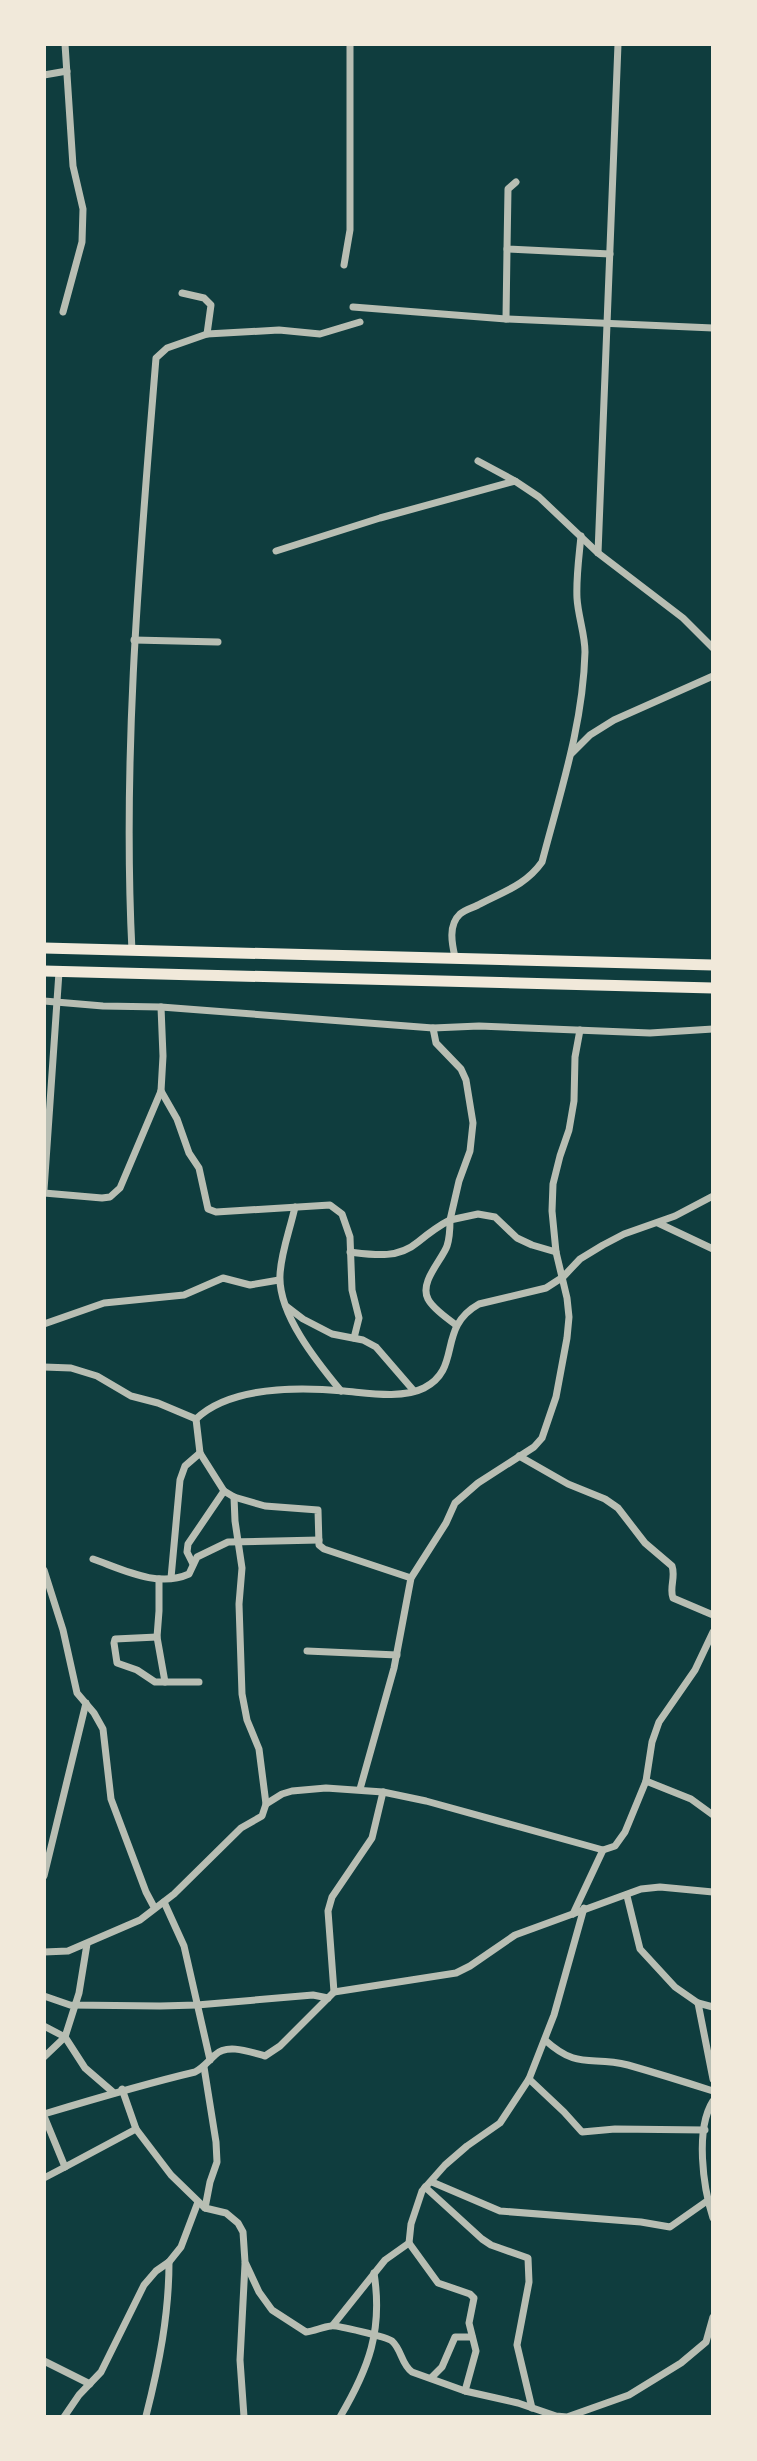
<svg xmlns="http://www.w3.org/2000/svg" width="757" height="2461" font-family="'Open Sans',sans-serif">
<style>
.lines{fill:none;stroke-linecap:round;stroke-linejoin:round}
.minor{stroke:#b8beb3;stroke-width:7}
.trunk{stroke:#f1e9da;stroke-width:11}
</style>
<rect width="100%" height="100%" fill="#0f3d3e"/>
<g class="lines">
<g class="minor">
<path d="M44,75L67,71"/>
<path d="M516,182L508,189L507,249L610,254"/>
<path d="M344,265L350,230V44"/>
<path d="M182,293L204,298L211,305L207,334"/>
<path d="M353,307L506,319L713,328"/>
<path d="M63,312L82,242L83,209L73,166L65,44"/>
<path d="M506,319L507,249"/>
<path d="M478,461L515,481L539,497L598,553L683,618L713,648"/>
<path d="M276,551L380,518L515,481"/>
<path d="M598,553L618,44"/>
<path d="M134,640L218,642"/>
<path d="M572,753L590,735L614,720L713,676"/>
<path d="M132,951C122,753 140,555 156,358L167,348L207,334L279,330L320,334L360,322"/>
<path d="M455,957C452,944 448,925 460,914C465,910 472,908 478,905C502,892 525,886 542,862C560,793 583,725 585,652C585,634 578,616 577,598C576,577 579,557 581,536"/>
<path d="M44,1001L103,1006L161,1007L433,1028L479,1026L650,1033L713,1029"/>
<path d="M161,1091L177,1119L189,1153L199,1168L208,1209L216,1212L330,1205L342,1214L350,1237L352,1290L359,1318L354,1338"/>
<path d="M44,1190L59,972"/>
<path d="M44,1193L102,1198L110,1197L120,1188L161,1091L163,1056L161,1007"/>
<path d="M295,1207C290,1230 281,1252 280,1275C278,1314 317,1362 341,1391"/>
<path d="M658,1223L713,1249"/>
<path d="M350,1252C374,1255 398,1259 418,1242C429,1233 438,1226 450,1220L459,1181L470,1151L473,1123L466,1080L461,1069L436,1043L433,1028"/>
<path d="M286,1306L303,1319L332,1334L363,1340L376,1347L414,1391"/>
<path d="M44,1324L104,1303L184,1295L223,1278L250,1285L279,1280"/>
<path d="M456,1325C447,1318 433,1309 428,1299C419,1282 442,1260 447,1246C450,1237 450,1229 450,1220L478,1214L495,1217L517,1238L532,1245L556,1252"/>
<path d="M44,1367L71,1368L97,1376L131,1396L158,1403L196,1419C230,1386 300,1387 344,1391C368,1393 402,1399 424,1388C463,1368 436,1328 479,1304L546,1288L563,1277L580,1259L603,1245L624,1234L675,1216L713,1196"/>
<path d="M196,1419L200,1453L224,1491L234,1497L265,1506L318,1510L319,1545L324,1549L411,1578"/>
<path d="M519,1456L568,1484L605,1499L618,1508L645,1543L672,1566C676,1577 669,1588 673,1598L713,1615"/>
<path d="M234,1497L235,1521L242,1568L239,1604L242,1694L247,1720L259,1749L266,1804"/>
<path d="M93,1559C124,1570 158,1588 189,1574L197,1557L228,1542L319,1540"/>
<path d="M193,1564L187,1552L188,1544L224,1491"/>
<path d="M44,1570L63,1630L77,1693L94,1713L103,1729L111,1799L146,1892L154,1907"/>
<path d="M171,1578L180,1480L185,1466L200,1453"/>
<path d="M159,1579V1611L157,1637L165,1682"/>
<path d="M157,1637L115,1639L114,1643L117,1663L137,1670L155,1682H199"/>
<path d="M307,1651L397,1655"/>
<path d="M646,1781L691,1799L713,1815"/>
<path d="M360,1789L394,1668L411,1578L446,1523L455,1503L478,1483L534,1447L542,1438L556,1397L567,1338L569,1317L567,1298L556,1252L552,1211L553,1184L560,1156L569,1130L574,1101L575,1057L580,1030"/>
<path d="M44,1876L86,1703"/>
<path d="M627,1896L640,1949L675,1987L698,2003L713,2007"/>
<path d="M164,1902L184,1946L210,2060"/>
<path d="M573,1914L603,1850L615,1846L625,1832L646,1781L652,1742L659,1722L695,1670L713,1632"/>
<path d="M44,1952L68,1951L140,1920L174,1894L241,1828L262,1816L266,1804L282,1794L292,1791L326,1788L383,1792L426,1801L603,1850"/>
<path d="M334,1992L328,1911L332,1897L372,1838L383,1792"/>
<path d="M44,1996L70,2005L160,2006L197,2005L313,1995L328,1998"/>
<path d="M698,2003L713,2079"/>
<path d="M44,2026L65,2037L85,2068L114,2093"/>
<path d="M545,2040C579,2071 591,2055 628,2065C656,2073 685,2082 713,2091"/>
<path d="M44,2057L65,2037L79,1993L87,1944"/>
<path d="M204,2067L216,2142L217,2162L210,2182L205,2208"/>
<path d="M529,2079L564,2112L582,2132L615,2129L705,2130"/>
<path d="M122,2089L136,2129L171,2175L205,2208L226,2213L238,2223L243,2232L245,2262L259,2292L272,2310L306,2332C315,2331 322,2327 331,2326C336,2325 387,2337 392,2341C402,2350 401,2364 412,2372L465,2391L518,2403L556,2416L567,2417L629,2395L681,2363L706,2342L713,2317"/>
<path d="M713,2101C695,2129 703,2187 713,2218"/>
<path d="M44,2114C94,2099 144,2084 195,2072C204,2067 207,2062 215,2055C227,2043 250,2052 265,2056L280,2046L334,1992L456,1973L470,1966L515,1935L641,1889L660,1887L713,1892"/>
<path d="M44,2116L65,2167L44,2178"/>
<path d="M65,2167L136,2129"/>
<path d="M432,2182L500,2211L641,2222L670,2227L707,2201"/>
<path d="M425,2187L482,2239L491,2245L528,2258L529,2282L517,2345L532,2408"/>
<path d="M409,2243L438,2283L470,2294L474,2298L469,2323L476,2351L465,2391"/>
<path d="M333,2325L385,2260L409,2243L411,2224L422,2191L445,2165L467,2146L500,2123L529,2079L554,2015L584,1908"/>
<path d="M44,2361L90,2384"/>
<path d="M431,2378L442,2367L455,2337H472"/>
<path d="M146,2416C159,2365 169,2315 169,2262"/>
<path d="M64,2417L79,2395L101,2372L144,2285L156,2271L169,2262L181,2247L198,2202"/>
<path d="M244,2417L240,2360L245,2264"/>
<path d="M340,2417C369,2368 383,2330 374,2273"/>
</g>
<g class="trunk">
<path d="M44,948L713,965"/>
<path d="M44,971L713,988"/>
</g>
</g>
<rect width="757" height="2461" fill="none" stroke="#f1e9da" stroke-width="92"/>
</svg>
